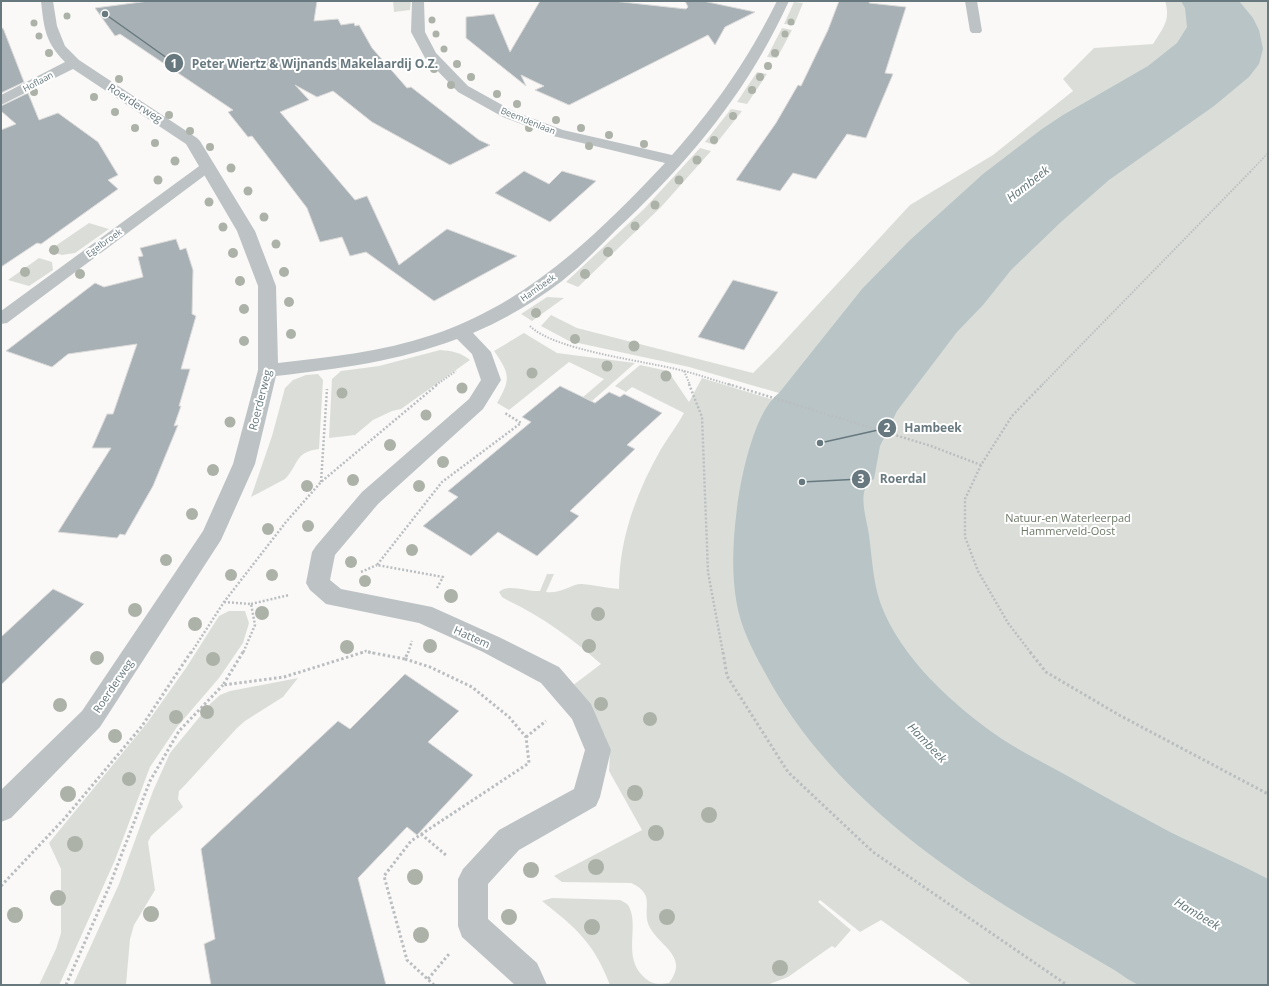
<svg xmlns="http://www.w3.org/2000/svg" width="1269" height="986" font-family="'Open Sans',sans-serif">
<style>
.green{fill:#dbded8}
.water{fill:#b8c4c6}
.building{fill:#a7b0b4;stroke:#dcdbda}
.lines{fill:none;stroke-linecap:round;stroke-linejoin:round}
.path-far3{stroke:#babec0;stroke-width:1.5;stroke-dasharray:1.5 1.5;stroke-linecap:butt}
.path-far2{stroke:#babec0;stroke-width:2;stroke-dasharray:1.5 1.5;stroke-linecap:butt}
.path-far1{stroke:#babec0;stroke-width:2.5;stroke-dasharray:2 2;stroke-linecap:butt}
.path{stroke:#babec0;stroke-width:3;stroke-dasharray:2.5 2.5;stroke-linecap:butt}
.service{fill:#bdc3c5;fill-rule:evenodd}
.minor{fill:#bdc3c5;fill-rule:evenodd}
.tree{fill:#acb2a8}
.labels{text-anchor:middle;stroke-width:4;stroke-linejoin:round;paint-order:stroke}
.far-street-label{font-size:9px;fill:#67797f;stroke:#fff}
.street-label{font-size:11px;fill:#67797f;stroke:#fff}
.park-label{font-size:11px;fill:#6c7866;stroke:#fff}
.water-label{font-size:12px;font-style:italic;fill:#637679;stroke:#fff}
.leader{fill:none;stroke:#67797f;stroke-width:1.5}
.callout-dot{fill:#67797f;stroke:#fff;stroke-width:1.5}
.mark-label{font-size:12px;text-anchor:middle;font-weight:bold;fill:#fff}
.callout-label{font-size:12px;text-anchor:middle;font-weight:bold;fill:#67797f;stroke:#fff;stroke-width:4;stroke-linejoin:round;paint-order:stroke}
</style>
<rect width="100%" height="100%" fill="#faf9f8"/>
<g class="green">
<path d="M393,1H411L410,10L394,12Z"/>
<path d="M1165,1H1268V985H972L881,920L860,932L820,900L818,902L851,930L835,948L832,946L788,977L767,985H610C594,943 576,928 542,901L552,898L620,900C623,901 626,903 628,905C640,924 623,954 641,974C650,984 656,985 669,983C689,957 661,947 650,928C640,910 658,895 631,883L562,882L554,876L642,830L609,771L610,753L605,736L572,686L601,664C571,638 543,617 507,600L502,597L499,592C508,583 528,592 540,591L547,574H554L546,592C561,594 573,583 582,584C594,585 607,588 619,589C619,539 636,493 661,449C668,437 677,426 684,413L632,387L626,392L615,386L640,365L668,371L689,402L702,378L774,400L779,393L689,367L569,341L541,326L551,315L577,328L753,373L776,350L910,205L993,155L1073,91L1063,79L1094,48L1153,44C1163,28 1171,20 1165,1Z"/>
<path d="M794,2L803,3L794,25L784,24Z"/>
<path d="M782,28L792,30L777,58L767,57Z"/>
<path d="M757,72L767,74L747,104L737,102Z"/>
<path d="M731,109L742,111L715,145L705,142Z"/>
<path d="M700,148L711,151L661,207L578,287L566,282L644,209Z"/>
<path d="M89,223L109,229L75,253L62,255L48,251Z"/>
<path d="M39,258L52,262L53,270L29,286L8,280Z"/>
<path d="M547,297L564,298L532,321L521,314Z"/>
<path d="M524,333L557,353L635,363L592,401L583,397L604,379L569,362L509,410L497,403C511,379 510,374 494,351Z"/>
<path d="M440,350C452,351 460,352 470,360L401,409L392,411L373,420L355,435L329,438L332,379L341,371L379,366Z"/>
<path d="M318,374L323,380L319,449C294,452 299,465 285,479L251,497L272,436L285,388L293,380L306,375Z"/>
<path d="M229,611H245L249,623L243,643L219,678L177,727L150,767L115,860L62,979L59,985H39L56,949L61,933V869L49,843L147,723L186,668L219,616Z"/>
<path d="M298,678L283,697L245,721L237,728L186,784L179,791L178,799L183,807L151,836L148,842L155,890L134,925L130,939L126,985H73L119,884L153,791L170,753L211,703L220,695L230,691Z"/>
</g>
<path class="water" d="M1181,1H1239L1253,18L1259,30L1263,49L1259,64L1249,77L1214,106L1109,180L1061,222L1011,270L983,305L957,332L897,411L880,446L874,479C855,488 867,519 869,535C872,558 873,581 880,602C900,658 955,707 1002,739C1022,752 1044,763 1064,774C1099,794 1135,813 1170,832C1203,848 1236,862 1268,879V985C1236,985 1203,985 1171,985C1162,985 1148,986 1139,985C1129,981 1120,973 1111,968C1087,954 1063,940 1039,926C930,862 823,783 763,669C752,649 741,627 737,605C731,573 733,540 737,508C741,477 754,412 779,393L862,289L909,241L983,174L1042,129L1063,115L1148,66L1177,43L1187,27L1185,8Z"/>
<g class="building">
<path d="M149,1H317L314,21L338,19L341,25L354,23L355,26L359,25L372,48L407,88L411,87L479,140L490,145L450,165L372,122L333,91L317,97L295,85L309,100L280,112L355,200L367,196L399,265L447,229L517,256L434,301L366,252L350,256L342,237L320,242L307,208L252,136L248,137L228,112L233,110L120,34L115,36L95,8Z"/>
<path d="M540,1H613L686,9L688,7L685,1H703L755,12L725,27L715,45L708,35L569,105L535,90L544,86L521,75L526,86L466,38V17L494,14L510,52Z"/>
<path d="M839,1H870L869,3L906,7L885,73L893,74L866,138L847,134L816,179L793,173L780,191L736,180L776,123L798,85L801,86L828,30Z"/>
<path d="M3,28L24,82L1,93V29Z"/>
<path d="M28,93L39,120L58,113L98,142L118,175L108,180L118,189L41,244L37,243L1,267V130L16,124L1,111V106Z"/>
<path d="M524,171L549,184L562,171L596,181L550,222L495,193Z"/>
<path d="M176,239L180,250L186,248L193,270L192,314L196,316L181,369H190L179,406H181L174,426L178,425L153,486L125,535L120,534L117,538L58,532L111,448H92L107,414H113L137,344L68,354L52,367L6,351L95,283L104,287L143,277L138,257L143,256L140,248Z"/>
<path d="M733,280L778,292L744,350L698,337Z"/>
<path d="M560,386L595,403L609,392L620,397L624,394L662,413L627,445L635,449L570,511L579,516L537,556L498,532L471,556L423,526L458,497L448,491L531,422L522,417Z"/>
<path d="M53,589L84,604L1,685V637Z"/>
<path d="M405,674L459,711L428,742L473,775L417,835L407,827L358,878L386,985H211L204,944L215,939L201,849L338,721L350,729Z"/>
</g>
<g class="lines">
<path class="path-far3" d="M1250,172L1268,153"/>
<g class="path-far2">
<path d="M530,326C555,351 647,361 684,371C700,375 716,381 731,385"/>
<path d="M684,371L690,385"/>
<path d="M436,385L456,371"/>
<path d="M1042,385L1251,171"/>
</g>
<g class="path-far1">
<path d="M689,384L702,417L708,572L723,653"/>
<path d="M728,384L931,446L981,465"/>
<path d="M321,482L327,389"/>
<path d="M361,572L377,565"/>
<path d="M437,588L443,577L377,565L442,482L521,423L505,413"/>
<path d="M224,602L251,604L255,625L243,653"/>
<path d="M251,604L289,595"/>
<path d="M191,653L224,602L286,522L321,482L438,384"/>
<path d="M361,653L366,651L373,653"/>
<path d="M408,653L412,641"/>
<path d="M1031,653L1008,623L978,571L965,537V499L981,465L1012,416L1043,384"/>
</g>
<g class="path">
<path d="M243,652L223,685L284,677L364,652"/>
<path d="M368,652L405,659L408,652"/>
<path d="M723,652L727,676L788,772L873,852L1067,985"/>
<path d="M1030,652L1046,672L1119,715L1268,794"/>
<path d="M405,659L430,667L472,687L509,717L526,737L529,763L411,841L384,876L407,960L434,985"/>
<path d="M526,737L546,721"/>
<path d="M421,834L447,856"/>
<path d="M1,886L64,819L142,726L191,652"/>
<path d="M428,979L449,954"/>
<path d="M66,985L109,887L150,781L179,731L223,685"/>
</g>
<g class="service">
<path d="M965,1H977L982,31L980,33H972L970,31Z"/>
<path d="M207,163L212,164L214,167L212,170L7,323L1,324V311L202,164Z"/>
</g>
<path class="minor" d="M41,1H53L57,26L65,46L79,60L197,138L200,141L255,231L276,286L278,363C329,357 382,352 432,335C528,303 597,235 665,163L553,136L503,117L458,92L425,58L411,32L412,1H424L425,32L436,53L468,86L513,111L563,130L672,155C716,105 747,61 777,1H789C747,93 689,162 615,231C598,248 581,266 562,281C535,302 505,319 473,333L491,352L501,380L483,409L378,504L335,555L330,580L341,589L432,607L501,638L559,667L591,704L611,750L600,797L596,806L519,850L488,884V919L537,963L547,985H515L462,937L458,926V879L463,869L499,830L574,789L585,750L572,719L541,683L483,652L419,623L326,604L310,590L306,583L312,552L316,546L362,492L469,399L481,380L472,354L457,339C399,361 338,369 276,376L255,464L221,540L100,727L11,818L1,822V790L82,711L203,531L233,464L258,370V286L237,231L186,144L73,69L1,105V95L65,62C45,42 44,28 41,1Z"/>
</g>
<g class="tree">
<circle cx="67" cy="16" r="3.5"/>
<circle cx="432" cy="20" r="3.5"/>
<circle cx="791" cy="22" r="3.5"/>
<circle cx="34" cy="23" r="3.5"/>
<circle cx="436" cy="34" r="3.5"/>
<circle cx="785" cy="34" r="3.5"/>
<circle cx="39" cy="36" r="3.5"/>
<circle cx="444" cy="49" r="3.5"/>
<circle cx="49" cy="53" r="4"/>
<circle cx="775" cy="53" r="4"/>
<circle cx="457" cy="64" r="4"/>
<circle cx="768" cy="66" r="4"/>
<circle cx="434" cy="69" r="4"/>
<circle cx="471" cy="77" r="4"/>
<circle cx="760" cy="77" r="4"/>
<circle cx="119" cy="79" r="4"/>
<circle cx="451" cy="85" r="4"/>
<circle cx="752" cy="90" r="4"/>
<circle cx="34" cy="92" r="4"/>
<circle cx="497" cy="94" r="4"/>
<circle cx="94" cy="97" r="4"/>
<circle cx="517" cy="104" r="4"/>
<circle cx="115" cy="112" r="4"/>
<circle cx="169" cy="115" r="4"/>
<circle cx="733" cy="116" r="4"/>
<circle cx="556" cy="120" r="4"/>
<circle cx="135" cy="128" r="4"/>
<circle cx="529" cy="128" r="4"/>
<circle cx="581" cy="128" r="4"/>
<circle cx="190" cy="131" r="4"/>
<circle cx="609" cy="135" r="4"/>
<circle cx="714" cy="140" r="4"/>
<circle cx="155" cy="143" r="4"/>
<circle cx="644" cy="144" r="4"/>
<circle cx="589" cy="146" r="4"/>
<circle cx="210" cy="147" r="4"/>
<circle cx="697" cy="160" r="4.5"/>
<circle cx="175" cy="161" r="4.5"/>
<circle cx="231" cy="168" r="4.5"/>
<circle cx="158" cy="180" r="4.5"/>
<circle cx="679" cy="180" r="4.5"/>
<circle cx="248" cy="191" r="4.5"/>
<circle cx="209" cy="202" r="4.5"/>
<circle cx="655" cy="205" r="4.5"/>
<circle cx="264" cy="217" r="4.5"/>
<circle cx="635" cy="226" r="4.5"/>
<circle cx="223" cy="227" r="4.5"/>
<circle cx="276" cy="244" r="4.5"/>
<circle cx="54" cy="250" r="5"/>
<circle cx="608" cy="252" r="5"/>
<circle cx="233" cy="253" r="5"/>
<circle cx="25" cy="272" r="5"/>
<circle cx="284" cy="272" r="5"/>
<circle cx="80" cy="274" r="5"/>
<circle cx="585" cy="274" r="5"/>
<circle cx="240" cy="281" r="5"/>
<circle cx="289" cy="302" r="5"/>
<circle cx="244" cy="309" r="5"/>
<circle cx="536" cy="313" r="5"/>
<circle cx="291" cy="334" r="5"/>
<circle cx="575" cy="339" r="5"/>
<circle cx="244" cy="341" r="5"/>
<circle cx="634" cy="346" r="5.5"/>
<circle cx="607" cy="366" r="5.5"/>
<circle cx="532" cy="373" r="5.5"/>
<circle cx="666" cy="376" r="5.5"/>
<circle cx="462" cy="388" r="5.5"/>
<circle cx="342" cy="393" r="5.5"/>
<circle cx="426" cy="415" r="5.5"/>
<circle cx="230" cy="422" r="5.5"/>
<circle cx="390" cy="445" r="6"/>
<circle cx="443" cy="462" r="6"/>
<circle cx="213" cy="470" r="6"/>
<circle cx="353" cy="480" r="6"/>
<circle cx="307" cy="486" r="6"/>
<circle cx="419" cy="486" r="6"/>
<circle cx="192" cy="514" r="6"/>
<circle cx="308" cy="526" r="6"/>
<circle cx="268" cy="529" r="6"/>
<circle cx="412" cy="550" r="6"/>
<circle cx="166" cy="560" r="6"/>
<circle cx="351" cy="562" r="6"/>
<circle cx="231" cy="575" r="6"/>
<circle cx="272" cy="575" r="6"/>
<circle cx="365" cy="581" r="6"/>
<circle cx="451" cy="596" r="7"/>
<circle cx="135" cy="610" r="7"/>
<circle cx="262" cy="613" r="7"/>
<circle cx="598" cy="614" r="7"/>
<circle cx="195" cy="624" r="7"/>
<circle cx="430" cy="646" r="7"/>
<circle cx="589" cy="646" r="7"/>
<circle cx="347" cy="647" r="7"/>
<circle cx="97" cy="658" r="7"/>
<circle cx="213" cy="659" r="7"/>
<circle cx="601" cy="704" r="7"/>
<circle cx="60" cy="705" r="7"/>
<circle cx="207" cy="712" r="7"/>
<circle cx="176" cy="717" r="7"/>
<circle cx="650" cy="719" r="7"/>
<circle cx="115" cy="736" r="7"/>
<circle cx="129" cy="779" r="7"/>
<circle cx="635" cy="793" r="8"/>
<circle cx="68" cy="794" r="8"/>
<circle cx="709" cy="815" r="8"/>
<circle cx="656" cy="833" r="8"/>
<circle cx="75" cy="844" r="8"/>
<circle cx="596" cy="867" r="8"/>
<circle cx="531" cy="870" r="8"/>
<circle cx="415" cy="877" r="8"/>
<circle cx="58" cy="898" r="8"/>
<circle cx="151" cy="914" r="8"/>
<circle cx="15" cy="915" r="8"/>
<circle cx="509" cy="917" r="8"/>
<circle cx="667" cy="917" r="8"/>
<circle cx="592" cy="927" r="8"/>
<circle cx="421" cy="935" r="8"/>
<circle cx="780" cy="968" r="8"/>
</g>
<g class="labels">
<g class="far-street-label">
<text transform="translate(38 82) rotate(-28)" y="3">Hoflaan</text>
<text transform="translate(528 121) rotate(22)" y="3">Beemdenlaan</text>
<text transform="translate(104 243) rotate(-36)" y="3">Egelbroek</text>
<text transform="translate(538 288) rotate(-35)" y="3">Hambeek</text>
</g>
<g class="street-label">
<text transform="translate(135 103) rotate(33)" y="4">Roerderweg</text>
<text transform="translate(260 400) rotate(-76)" y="4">Roerderweg</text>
<text transform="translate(472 637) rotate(24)" y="4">Hattem</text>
<text transform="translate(113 686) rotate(-56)" y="4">Roerderweg</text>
</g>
<g class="park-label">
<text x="1068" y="522">Natuur-en Waterleerpad<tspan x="1068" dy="13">Hammerveld-Oost</tspan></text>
</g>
<g class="water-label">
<text transform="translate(1028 184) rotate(-38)" y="4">Hambeek</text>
<text transform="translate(927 743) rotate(46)" y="4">Hambeek</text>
<text transform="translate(1197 914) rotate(31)" y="4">Hambeek</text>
</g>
</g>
<path class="leader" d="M105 14L174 63M820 443L887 428M802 482L861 479"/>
<g class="callout-dot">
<circle cx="105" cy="14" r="4"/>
<circle cx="820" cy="443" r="4"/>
<circle cx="802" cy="482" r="4"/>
<circle cx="174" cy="63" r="10"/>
<circle cx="887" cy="428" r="10"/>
<circle cx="861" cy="479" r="10"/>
</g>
<g class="mark-label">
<text x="174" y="68">1</text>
<text x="887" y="432">2</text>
<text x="861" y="483">3</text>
</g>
<g class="callout-label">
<text x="315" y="68">Peter Wiertz &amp; Wijnands Makelaardij O.Z.</text>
<text x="933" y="432">Hambeek</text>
<text x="903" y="483">Roerdal</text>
</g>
<rect width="1269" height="986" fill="none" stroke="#67797f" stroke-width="4"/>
</svg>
